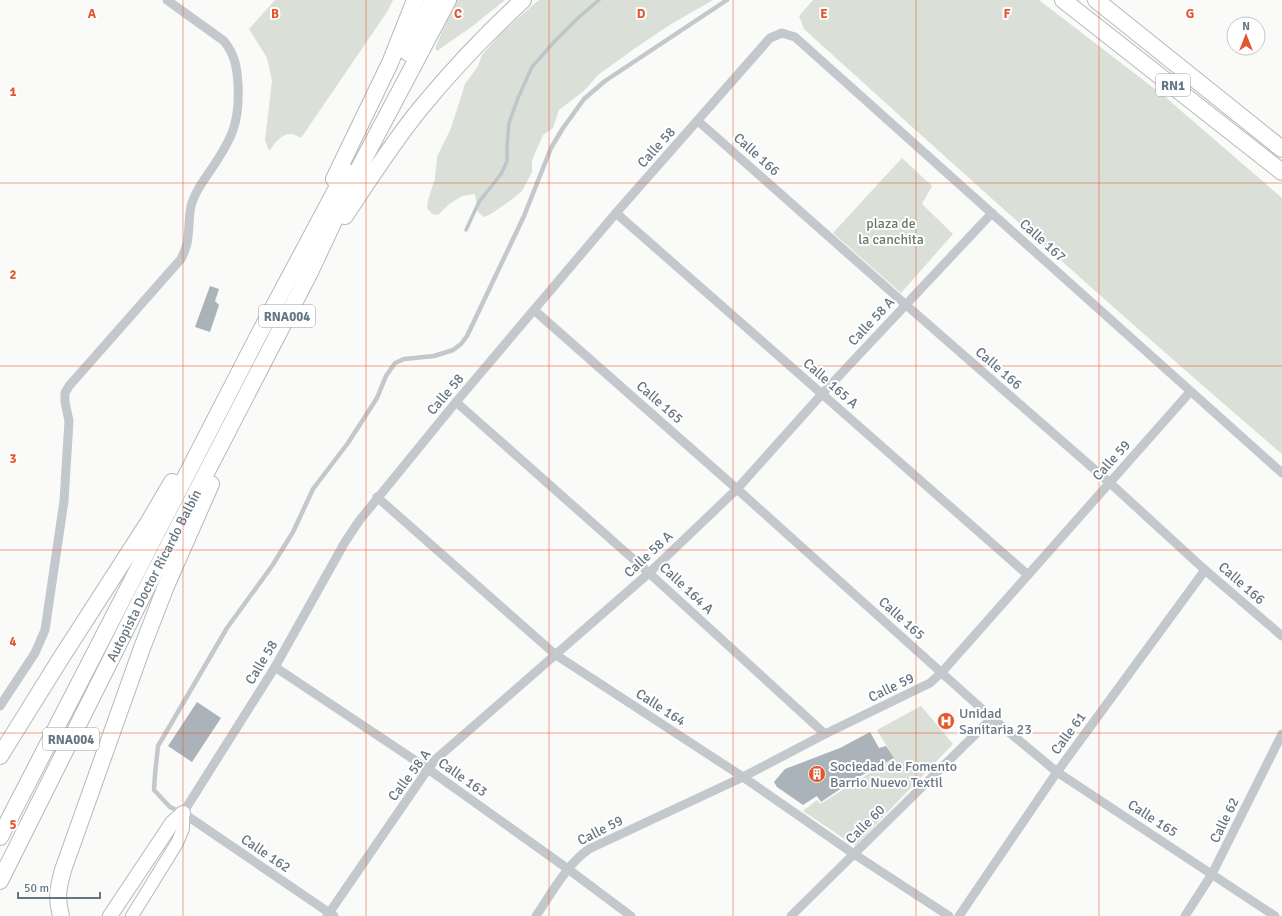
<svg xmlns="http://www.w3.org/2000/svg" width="1282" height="916" font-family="Signika,sans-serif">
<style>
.green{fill:#dadfd7}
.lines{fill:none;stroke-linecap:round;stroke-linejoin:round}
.stream{stroke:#bbc7cb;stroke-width:3.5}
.building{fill:#aab3b9}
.secondary-casing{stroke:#b3babf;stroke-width:14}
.primary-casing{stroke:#b5babe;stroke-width:16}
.highway-casing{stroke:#b4b9bd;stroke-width:18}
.lane{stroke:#c3c8cc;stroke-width:4.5}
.street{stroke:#c3c8cc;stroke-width:9}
.secondary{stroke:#fff;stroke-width:12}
.primary{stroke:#fff;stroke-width:14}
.highway{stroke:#fff;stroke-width:16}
.grid{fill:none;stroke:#e4572e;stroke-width:1;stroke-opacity:0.55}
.labels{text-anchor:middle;stroke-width:4;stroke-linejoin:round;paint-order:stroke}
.shield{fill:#fff;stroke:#939fa8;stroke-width:1}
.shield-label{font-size:13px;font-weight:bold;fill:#657683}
.street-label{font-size:14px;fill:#657683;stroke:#fff}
.park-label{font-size:14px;fill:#687a64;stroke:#fff}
.poi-label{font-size:14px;fill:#657683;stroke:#fff;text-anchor:start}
.grid-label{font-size:13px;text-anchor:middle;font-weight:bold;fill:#e4572e;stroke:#fff;stroke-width:4;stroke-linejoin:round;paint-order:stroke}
</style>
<rect width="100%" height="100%" fill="#fafaf8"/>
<g class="green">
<path d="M275,0H393L387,12L301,138C286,128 278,139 269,151L265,140L272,81L267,58L249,29Z"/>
<path d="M456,0H505L474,25L437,51L435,48Z"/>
<path d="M539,0H713L668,26L631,51L598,75L585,90L559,110L553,128L543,135L532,160V172L522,191L511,200L491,214L484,217L478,212L475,194L462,196L448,205L438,215L432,214L427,208L428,200L435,179L437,157L451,128L465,84L478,66L482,55L503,31Z"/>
<path d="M813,0H1039L1164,96L1282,198V454C1120,315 962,172 804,29L799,16Z"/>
<path d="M902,158L932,186L922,204L953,234L901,293L833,233Z"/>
<path d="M921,706L953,744L855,846L803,811L817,800L820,804L894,758L877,730Z"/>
</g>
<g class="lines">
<path class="stream" d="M466,230L479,202L501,174L507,161V146L509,123L518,98L532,67L554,42L579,17L599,0"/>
</g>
<g class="building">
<path d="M210,286L219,289L215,301L219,305L210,332L195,327Z"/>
<path d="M197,702L221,718L192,762L168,746Z"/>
<path d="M870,732L879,748L886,746L894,758L855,779L821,802L817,796L803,805L777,787L774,782L785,769L840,748Z"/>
</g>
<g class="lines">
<g class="secondary-casing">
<path id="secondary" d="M132,916L177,843L183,829V813"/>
</g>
<g class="primary-casing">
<path id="primary" d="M110,916L172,823L183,813"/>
</g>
<g class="highway-casing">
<g id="highway">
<path d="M1063,0L1282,172"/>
<path d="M1096,0L1282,149"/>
<path d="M408,53L417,37L432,0"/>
<path d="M334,179L390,63L415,0"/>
<path d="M345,216C369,180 393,142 420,109C452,70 486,34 523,0"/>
<path d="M0,756L61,658L148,523L172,482"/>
<path d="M0,837L257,338L346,171"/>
<path id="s1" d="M0,881L142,597L310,272L356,174L448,0"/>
<path d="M61,916C56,898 58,888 63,870L142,648L166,586L211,484"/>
</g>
</g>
<path class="lane" d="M181,812L170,807L154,790L155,774L158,746L227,628L272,566L293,532L313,489L348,443L377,398L386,376L395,363L404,359L434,356L453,350L461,344L467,336L524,216L551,148L563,128L584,99L605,81L727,0"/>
<g class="street">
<path d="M698,121L905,304L1110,483L1205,570L1282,636"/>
<path d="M616,213L1028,575"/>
<path d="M534,310L737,489L992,718L1057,772L1275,916"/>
<path d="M456,402L649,573L825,734"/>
<path d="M377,497L556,655L743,777L854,854L949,916"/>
<path d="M275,667L428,769L568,869L631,916"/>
<path d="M0,706L35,653L45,630L64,501L69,421L65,402V393L69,386L181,259C185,251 188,244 188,236C190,224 188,211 193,200C197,189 204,180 210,171C232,139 240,123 238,84C237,67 235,55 224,41L167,0"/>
<path d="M327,916L428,769L436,759L649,573L737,489L822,394L992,213"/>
<path d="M334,916L183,813L275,667L345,542L359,521L456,402L616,213L770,38L782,33L795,37L1282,473"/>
<path d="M536,916C551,894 567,864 589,849L743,777L825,734L930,683L942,672L1190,392"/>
<path d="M791,916L992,718"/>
<path d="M959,916L1057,772L1205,570"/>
<path d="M1185,916L1212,874L1282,734"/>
</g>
<use href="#secondary" class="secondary"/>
<use href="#primary" class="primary"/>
<use href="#highway" class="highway"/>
</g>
<path class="grid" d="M183,0V916M366,0V916M549,0V916M733,0V916M916,0V916M1099,0V916M0,183H1282M0,366H1282M0,550H1282M0,733H1282"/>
<defs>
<g id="hospital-disc" transform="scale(0.9)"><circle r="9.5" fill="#e4572e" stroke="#fff"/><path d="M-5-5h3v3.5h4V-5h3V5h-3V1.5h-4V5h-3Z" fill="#fff"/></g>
<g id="building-disc" transform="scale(0.9)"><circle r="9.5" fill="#e4572e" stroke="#fff"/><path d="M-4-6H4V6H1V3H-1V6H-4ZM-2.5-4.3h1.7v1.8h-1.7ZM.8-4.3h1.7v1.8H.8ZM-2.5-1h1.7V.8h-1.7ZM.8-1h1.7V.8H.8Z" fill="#fff"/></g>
</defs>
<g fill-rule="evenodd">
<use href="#hospital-disc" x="946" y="721"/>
<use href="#building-disc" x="817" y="774"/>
</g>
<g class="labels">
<g class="shield">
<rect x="1156" y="74" width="34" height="22" rx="3"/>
<rect x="259" y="305" width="56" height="22" rx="3"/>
<rect x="43" y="728" width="56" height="22" rx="3"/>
</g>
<g class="shield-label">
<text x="1173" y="90">RN1</text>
<text x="287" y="321">RNA004</text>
<text x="71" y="744">RNA004</text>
</g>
<g class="street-label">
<text transform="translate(656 147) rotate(-48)" y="5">Calle 58</text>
<text transform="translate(757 154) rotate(42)" y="5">Calle 166</text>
<text transform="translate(1043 240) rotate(42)" y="5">Calle 167</text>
<text transform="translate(871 321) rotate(-47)" y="5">Calle 58 A</text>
<text transform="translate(999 368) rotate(41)" y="5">Calle 166</text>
<text transform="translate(831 383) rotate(41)" y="5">Calle 165 A</text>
<text transform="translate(445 394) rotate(-50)" y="5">Calle 58</text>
<text transform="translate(660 402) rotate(41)" y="5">Calle 165</text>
<text transform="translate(1111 460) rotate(-48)" y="5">Calle 59</text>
<text transform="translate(648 554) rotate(-43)" y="5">Calle 58 A</text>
<text dy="5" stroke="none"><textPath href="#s1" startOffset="342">Autopista Doctor Ricardo Balbín</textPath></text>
<text transform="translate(1242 583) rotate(41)" y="5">Calle 166</text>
<text transform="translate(687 588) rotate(43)" y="5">Calle 164 A</text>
<text transform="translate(902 618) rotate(42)" y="5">Calle 165</text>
<text transform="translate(261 662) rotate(-59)" y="5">Calle 58</text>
<text transform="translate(891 687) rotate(-26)" y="5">Calle 59</text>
<text transform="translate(661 707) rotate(33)" y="5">Calle 164</text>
<text transform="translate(1068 733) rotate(-54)" y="5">Calle 61</text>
<text transform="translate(409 775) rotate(-53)" y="5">Calle 58 A</text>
<text transform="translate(463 777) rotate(35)" y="5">Calle 163</text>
<text transform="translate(1153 818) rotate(33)" y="5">Calle 165</text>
<text transform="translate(1224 820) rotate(-64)" y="5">Calle 62</text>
<text transform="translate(865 824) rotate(-45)" y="5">Calle 60</text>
<text transform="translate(600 830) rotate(-27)" y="5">Calle 59</text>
<text transform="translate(266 853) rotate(34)" y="5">Calle 162</text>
</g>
<g class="park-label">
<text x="891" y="228">plaza de<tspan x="891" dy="16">la canchita</tspan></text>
</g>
<g class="poi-label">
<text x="959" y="718">Unidad<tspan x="959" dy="16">Sanitaria 23</tspan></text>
<text x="830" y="771">Sociedad de Fomento<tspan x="830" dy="16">Barrio Nuevo Textil</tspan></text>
</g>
</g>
<g class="grid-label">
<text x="92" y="18">A</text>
<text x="275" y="18">B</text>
<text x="458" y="18">C</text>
<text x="641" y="18">D</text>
<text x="824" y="18">E</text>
<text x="1007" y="18">F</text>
<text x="1190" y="18">G</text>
<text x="13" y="96">1</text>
<text x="13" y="279">2</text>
<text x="13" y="463">3</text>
<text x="13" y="646">4</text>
<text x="13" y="829">5</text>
</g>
<g transform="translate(1246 36)"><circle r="19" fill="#ffffff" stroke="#c1c8cd"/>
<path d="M0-3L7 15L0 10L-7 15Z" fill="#e4572e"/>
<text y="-6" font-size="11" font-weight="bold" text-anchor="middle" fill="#657683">N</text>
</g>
<path d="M18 892v6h82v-6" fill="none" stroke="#657683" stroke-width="2"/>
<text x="24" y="892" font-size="12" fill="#657683" stroke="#ffffff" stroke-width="3" paint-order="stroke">50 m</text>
</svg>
